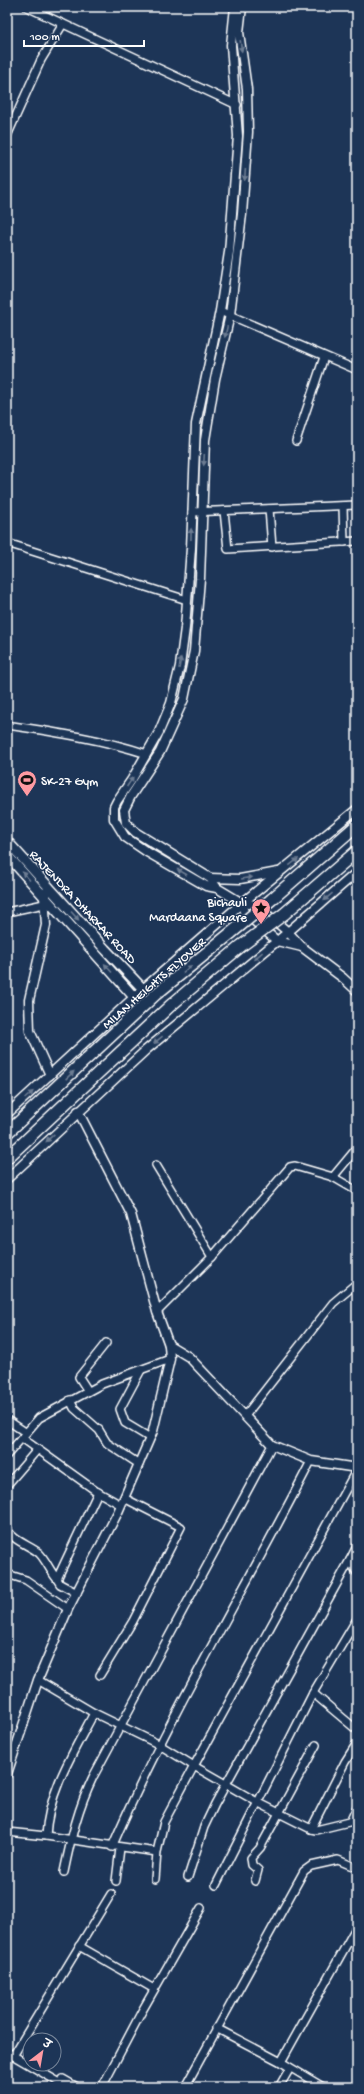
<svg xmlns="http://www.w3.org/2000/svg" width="364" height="2094" font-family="'Gochi Hand','Playpen Sans Deva',sans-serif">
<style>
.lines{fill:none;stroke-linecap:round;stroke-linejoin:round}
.minor-casing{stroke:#fff;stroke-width:10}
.tertiary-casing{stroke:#fff;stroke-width:11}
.secondary-casing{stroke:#fff;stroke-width:12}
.trunk-casing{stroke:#fff;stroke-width:14}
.minor{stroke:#1d3557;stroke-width:7}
.tertiary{stroke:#1d3557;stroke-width:8}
.secondary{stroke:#1d3557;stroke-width:9}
.trunk{stroke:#1d3557;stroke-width:11}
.trunk-bridge-casing{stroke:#fff;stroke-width:14;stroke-linecap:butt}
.trunk-bridge{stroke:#1d3557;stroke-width:11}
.oneway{fill:#6c7c92}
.labels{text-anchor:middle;stroke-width:3;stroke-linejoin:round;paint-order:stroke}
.poi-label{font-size:13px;fill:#fff;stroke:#1d3557;text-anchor:start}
.street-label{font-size:13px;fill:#fff;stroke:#1d3557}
</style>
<rect width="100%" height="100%" fill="#1d3557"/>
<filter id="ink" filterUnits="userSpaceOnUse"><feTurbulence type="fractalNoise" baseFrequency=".025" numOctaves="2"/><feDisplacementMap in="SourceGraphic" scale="8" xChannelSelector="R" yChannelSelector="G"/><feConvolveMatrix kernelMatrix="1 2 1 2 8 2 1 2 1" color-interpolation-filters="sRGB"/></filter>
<g filter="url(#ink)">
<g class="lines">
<g class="minor-casing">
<g id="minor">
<path d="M27,7L237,105"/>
<path d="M7,136L41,60L63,24"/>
<path d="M220,311L357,370"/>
<path d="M296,441L324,357"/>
<path d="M343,506L344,542"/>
<path d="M269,509L272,547"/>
<path d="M224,511L228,549L357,541"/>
<path d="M192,512L357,505"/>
<path d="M7,543L187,600"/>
<path d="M7,725C54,732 102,739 147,754"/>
<path d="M7,912L44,904"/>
<path d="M156,1165L212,1257"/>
<path d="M333,1177L357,1148"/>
<path d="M157,1312L212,1257L290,1167L295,1166L333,1177L357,1191"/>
<path d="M141,1370L120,1409L125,1423L150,1438"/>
<path d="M88,1391L79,1377L106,1343"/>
<path d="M70,1400L74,1408L99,1430L107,1443L139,1464"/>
<path d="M245,1416L333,1303L357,1283"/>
<path d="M7,1420L25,1432"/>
<path d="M22,1438L96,1491L121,1505"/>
<path d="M7,1455L39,1418L102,1384L170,1359"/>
<path d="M7,1485L37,1450"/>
<path d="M7,1529C13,1541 29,1545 39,1553C46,1560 50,1571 57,1579L98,1492"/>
<path d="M357,1546L350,1560L357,1573"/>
<path d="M7,1574L26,1580L68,1609"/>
<path d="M57,1579L60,1584L77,1593"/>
<path d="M100,1675L133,1621L181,1527L124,1498"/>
<path d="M38,1680L94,1713L158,1744L194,1766L357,1469"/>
<path d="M313,1693L357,1730"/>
<path d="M351,1820L357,1807"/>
<path d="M311,1829L345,1762L357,1743"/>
<path d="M7,1832L46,1836C48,1792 74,1751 94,1713"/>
<path d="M46,1836L157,1852L164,1822L194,1766L257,1802L311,1829L316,1830L357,1820"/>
<path d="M112,1847C169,1714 245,1590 311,1461"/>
<path d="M64,1872C71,1838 78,1808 93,1777L272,1445"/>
<path d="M188,1877L204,1827L215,1804L350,1560"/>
<path d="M155,1879L157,1852"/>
<path d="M116,1881L120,1848"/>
<path d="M255,1881L258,1870L252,1865L251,1858L260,1848L316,1745"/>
<path d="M216,1885L313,1693L357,1619"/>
<path d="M79,1946L154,1989"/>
<path d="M216,2028L281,2062"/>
<path d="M7,2052L67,2087"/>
<path d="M13,2056L111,1894"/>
<path d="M63,2079L77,2087"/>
<path d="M102,2087L142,2011L201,1908"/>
<path d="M185,2087L304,1871L311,1866L338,1860L357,1868"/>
<path d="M279,2087L290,2068"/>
<path d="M323,2087L281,2062L357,1926"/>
<path d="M356,2087L357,2086"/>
</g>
</g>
<g class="tertiary-casing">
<g id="tertiary">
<path d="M235,7L231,45L238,136L229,252L220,311L196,424L191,548L185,628L180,666L171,703L159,732L132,779L117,801L114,807V819L125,837L147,852L206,886L217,888L242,903L256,905L288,932L302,947L343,978L357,991"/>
<path d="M210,878L240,879L278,872"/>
<path d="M49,887L44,896L46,925L29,1000L30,1031L50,1075"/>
<path d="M217,888L210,878L135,832L126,823L124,810L131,796L160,752L184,699L194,651L200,579L205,440L215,379L230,315L242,214L248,132L247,89L239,32L242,7"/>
<path d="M242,903L244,912L277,941L302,947"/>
<path d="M7,1114L143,989L242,903L357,809"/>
<path d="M7,1179L146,1050L288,932L357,872"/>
<path d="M169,1345L189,1357L272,1445L311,1461L357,1468"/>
<path d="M7,1774L38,1680L68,1609L118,1512L153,1431L170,1359L169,1345L157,1312L131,1214L78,1111"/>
</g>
</g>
<g class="secondary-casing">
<g id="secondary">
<path d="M7,841L105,949L143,989"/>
<path d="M7,855L134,997"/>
</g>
</g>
<g class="trunk-casing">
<g id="trunk">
<path d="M272,899L357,825"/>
<path d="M284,914L357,851"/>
<path d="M7,1133L156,994L231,933"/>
<path d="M7,1158L170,1006L241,946"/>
</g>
</g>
<use href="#minor" class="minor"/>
<use href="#tertiary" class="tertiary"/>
<use href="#secondary" class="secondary"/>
<use href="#trunk" class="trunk"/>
<g class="trunk-bridge-casing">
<g id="trunk-bridge">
<path d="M231,933L272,899"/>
<path d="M241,946L284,914"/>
</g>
</g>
<use href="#trunk-bridge" class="trunk-bridge"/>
</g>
<defs><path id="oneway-solid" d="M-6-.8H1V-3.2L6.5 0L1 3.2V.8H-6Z"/></defs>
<g class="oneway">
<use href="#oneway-solid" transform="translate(241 46) rotate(82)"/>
<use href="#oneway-solid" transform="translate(245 175) rotate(94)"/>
<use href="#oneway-solid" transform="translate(226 332) rotate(103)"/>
<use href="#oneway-solid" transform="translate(204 460) rotate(93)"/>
<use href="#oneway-solid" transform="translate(191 534) rotate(-89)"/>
<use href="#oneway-solid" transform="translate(180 663) rotate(-80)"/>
<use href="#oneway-solid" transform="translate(130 782) rotate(-56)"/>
<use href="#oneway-solid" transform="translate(294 862) rotate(-38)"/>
<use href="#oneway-solid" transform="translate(182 872) rotate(-150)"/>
<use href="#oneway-solid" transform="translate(26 876) rotate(-132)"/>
<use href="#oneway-solid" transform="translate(247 878) rotate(-9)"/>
<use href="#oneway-solid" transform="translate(328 897) rotate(139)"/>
<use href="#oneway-solid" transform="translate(75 916) rotate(48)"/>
<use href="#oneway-solid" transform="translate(258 956) rotate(140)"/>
<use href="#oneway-solid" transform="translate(108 968) rotate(-131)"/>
<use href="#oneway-solid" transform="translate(187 969) rotate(-39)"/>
<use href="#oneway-solid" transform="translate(158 1040) rotate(140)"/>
<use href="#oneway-solid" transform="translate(70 1075) rotate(-43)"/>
<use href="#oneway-solid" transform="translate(29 1095) rotate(-42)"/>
<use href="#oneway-solid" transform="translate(50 1138) rotate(136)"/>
</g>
</g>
<defs>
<g id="stadium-pin" transform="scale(1)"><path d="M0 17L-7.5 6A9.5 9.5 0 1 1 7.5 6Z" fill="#ff9aa2" stroke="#1d3557"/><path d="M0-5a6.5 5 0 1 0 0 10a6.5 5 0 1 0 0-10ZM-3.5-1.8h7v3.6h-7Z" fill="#111"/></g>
<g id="sight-pin" transform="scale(1)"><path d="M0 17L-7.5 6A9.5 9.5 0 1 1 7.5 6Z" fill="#ff9aa2" stroke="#1d3557"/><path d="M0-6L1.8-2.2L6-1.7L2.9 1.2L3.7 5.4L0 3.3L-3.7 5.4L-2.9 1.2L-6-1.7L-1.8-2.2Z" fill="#111"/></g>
</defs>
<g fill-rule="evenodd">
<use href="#stadium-pin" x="27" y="780"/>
<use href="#sight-pin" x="261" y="908"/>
</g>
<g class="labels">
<g class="poi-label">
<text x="41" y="785">SK-27 Gym</text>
<text x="247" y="906" text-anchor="end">Bichauli<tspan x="247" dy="15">Mardaana Square</tspan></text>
</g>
<g class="street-label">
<text transform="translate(84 906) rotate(47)" y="5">RAJENDRA DHARKAR ROAD</text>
<text transform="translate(153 982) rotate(-41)" y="5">MILAN HEIGHTS FLYOVER</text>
</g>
</g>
<rect width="364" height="2094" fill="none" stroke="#1d3557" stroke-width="24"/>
<rect x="12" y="12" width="340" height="2070" fill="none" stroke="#fff" stroke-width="1.5" filter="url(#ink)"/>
<g transform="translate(42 2052) rotate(31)"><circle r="19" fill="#1d3557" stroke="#77869a"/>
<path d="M0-3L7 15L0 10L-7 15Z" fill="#ff9aa2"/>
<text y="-6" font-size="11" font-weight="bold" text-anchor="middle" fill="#ffffff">उ</text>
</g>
<path d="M24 40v6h120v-6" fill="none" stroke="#ffffff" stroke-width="2"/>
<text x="30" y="40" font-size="12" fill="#ffffff" stroke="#1d3557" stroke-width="3" paint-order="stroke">100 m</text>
</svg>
